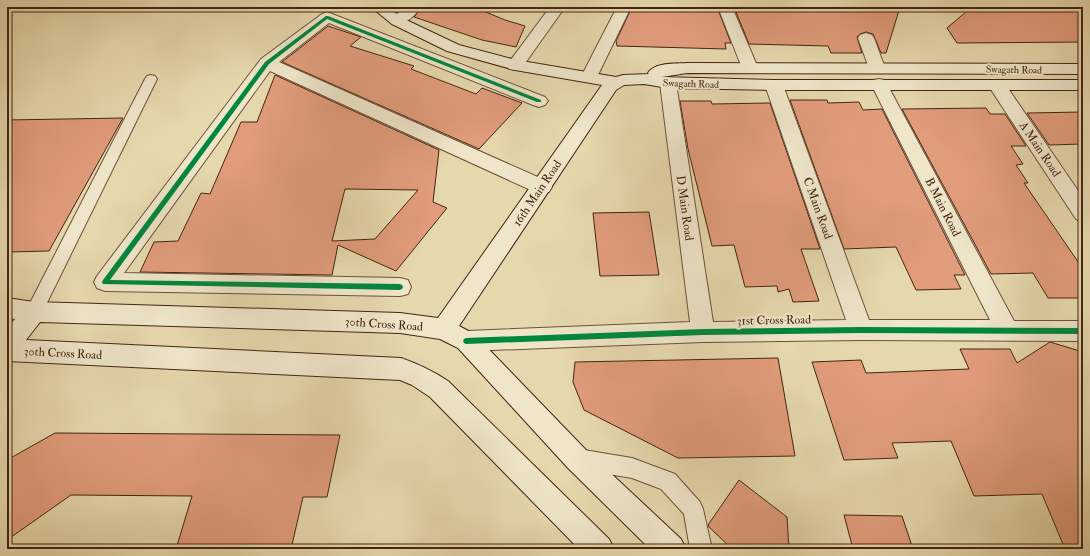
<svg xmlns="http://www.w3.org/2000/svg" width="1090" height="556" font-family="'IM FELL Double Pica',serif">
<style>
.building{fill:#e19c7b;stroke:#452412;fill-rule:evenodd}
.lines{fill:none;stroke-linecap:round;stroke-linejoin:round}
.lane-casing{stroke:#6d5139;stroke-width:2}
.street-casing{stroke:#6d5139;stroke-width:2}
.secondary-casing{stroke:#452412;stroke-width:2}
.lane{fill:#efe6ca;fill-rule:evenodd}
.street{fill:#efe6ca;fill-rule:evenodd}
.secondary{fill:#efe6ca;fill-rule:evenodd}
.cycleway-casing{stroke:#efe6ca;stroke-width:2}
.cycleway{fill:#00873e;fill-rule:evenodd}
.labels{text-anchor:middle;stroke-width:4;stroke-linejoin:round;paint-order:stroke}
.far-street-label{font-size:10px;fill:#452412;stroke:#efe6ca}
.street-label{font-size:12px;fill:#452412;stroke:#efe6ca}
</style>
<rect width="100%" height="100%" fill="#e6d8ad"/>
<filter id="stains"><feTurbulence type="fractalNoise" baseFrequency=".005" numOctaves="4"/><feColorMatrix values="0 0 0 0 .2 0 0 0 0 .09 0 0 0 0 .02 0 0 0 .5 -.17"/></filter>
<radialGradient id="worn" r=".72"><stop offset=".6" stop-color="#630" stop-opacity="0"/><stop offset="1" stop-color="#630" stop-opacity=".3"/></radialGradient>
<g class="building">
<path d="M422,7H474L505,20L525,26L516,47L482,40L414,17Z"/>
<path d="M632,7H717L731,43H725L726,49L617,46L616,41Z"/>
<path d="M734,7H900L886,53H881L873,34L866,32L860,34L857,37L862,53H831L828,46L749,44Z"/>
<path d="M976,7H1083V42L957,43L947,28L967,11Z"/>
<path d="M328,26L361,37L350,46L414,66L411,69L476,94L482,88L522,103L479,149L282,62Z"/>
<path d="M275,75L439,150L433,202L447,208L396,271L338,245L332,275L140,272L154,242L178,241L201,193L210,194L241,122H257ZM345,189L418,190L375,239L332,241Z"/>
<path d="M790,100H827L828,103L859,102L863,110L882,109L965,275H954L961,289L916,290L896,247L844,249Z"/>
<path d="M680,101H711L712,104L770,103L820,249H801L819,301L793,302L789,289L778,292L777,286L745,287L734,245L712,246L688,149Z"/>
<path d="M986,108L990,114H1005L1026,146H1011L1023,164L1016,165L1028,183H1024L1083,269V298H1048L1033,273L991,274L902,109Z"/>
<path d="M1083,112V144L1049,145L1027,113Z"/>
<path d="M123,118L49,251L7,252V120Z"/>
<path d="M649,212L659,275L600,276L593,213Z"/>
<path d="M1050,342L1083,352V549H1065L1042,494L974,496L951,441L892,443L898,458L844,460L812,362L861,360L866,373L969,369L960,349H1010L1017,363Z"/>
<path d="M778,358L795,456L678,458L584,410L573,382L575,362Z"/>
<path d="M55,433L340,435L327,497H303L291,549H176L192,496L71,495L7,540V460Z"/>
<path d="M739,480L787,517L789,549H732L709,527L708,525Z"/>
<path d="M844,515L902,516L913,549H853Z"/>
</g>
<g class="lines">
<g class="lane-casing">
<g id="lane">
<path d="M151,75L155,76L157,79L40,317L34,319L28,317L26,312L28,307L145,79L147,76Z"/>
<path d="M578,449L632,458L675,474L700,502L703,509L712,549H690L684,514L661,489L632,478L578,469L571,466L568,459L571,452Z"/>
</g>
</g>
<g class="street-casing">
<g id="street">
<path d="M405,7H421C415,16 403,27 392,24L389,21Z"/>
<path d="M550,7H565L521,69L515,70L509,69L507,65Z"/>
<path d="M617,7H631L597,77L595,81L589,82L583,81L581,77Z"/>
<path d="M718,7H732L758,68L756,72L750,73L744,72L742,68Z"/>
<path d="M327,12L545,97L548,101L545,105L539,107L533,105L329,23L279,62L549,182L552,187L549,192L542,194L535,192L270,71L124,273L400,278L408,280L411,287L408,294L400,296L105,291L97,288L94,282L97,276L261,59L322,14Z"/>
<path d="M866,33L872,35L874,38L885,68L883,72L877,73L871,72L869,68L858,38L860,35Z"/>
<path d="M668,78L674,79L676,83L713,322L846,320L765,85L768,81L774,80L780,81L783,85L869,320H990L871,84L873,80L879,79L885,80L887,84L1014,321H1083V341L861,340L703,342L466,351L458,348L454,341L458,334L466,331L690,322L660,83L662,79Z"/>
<path d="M997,80L1003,81L1083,198V222L1076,219L988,85L991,81Z"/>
</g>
</g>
<g class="secondary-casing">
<path id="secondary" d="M371,7H388L402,18L459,45L516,60L616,77L623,75L649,74L648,73C655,62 675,64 687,63L1083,64V74L687,73L662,77L774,80H1083V90H774L668,88L644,84L624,85L616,90L459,326L474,334L586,450L681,539L686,549H650L568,468L458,348L440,339L400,333L40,322L26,340L401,358C418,364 433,371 448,381L609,539L614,549H579L430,397L412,385L400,380L7,361V328L15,319L7,318V298L34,302L400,313L438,318L602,85L515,70L447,51L392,24Z"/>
</g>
<use href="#lane" class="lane"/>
<use href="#street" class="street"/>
<use href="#secondary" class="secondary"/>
<g class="cycleway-casing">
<g id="cycleway">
<path d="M326,16H328L541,100V102H537L327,19L269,64L110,280L400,284L402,285L403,287L402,289L400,290L103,284L102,282L103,280L265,62Z"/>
<path d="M861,327L1083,328V334L861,333L703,335L466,344L464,343L463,341L464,339L466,338L703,329Z"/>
</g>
</g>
<use href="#cycleway" class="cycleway"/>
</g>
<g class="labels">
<g class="far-street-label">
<text transform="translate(1014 69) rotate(1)" y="4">Swagath Road</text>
<text transform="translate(691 83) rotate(2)" y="4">Swagath Road</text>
</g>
<g class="street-label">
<text transform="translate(1040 149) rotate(56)" y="4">A Main Road</text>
<text transform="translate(537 193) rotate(-56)" y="4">16th Main Road</text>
<text transform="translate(943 207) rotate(63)" y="4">B Main Road</text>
<text transform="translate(685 208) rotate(82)" y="4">D Main Road</text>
<text transform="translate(818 208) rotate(70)" y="4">C Main Road</text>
<text transform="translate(774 320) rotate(-1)" y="4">31st Cross Road</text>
<text transform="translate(384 324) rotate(4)" y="4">30th Cross Road</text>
<text transform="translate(63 353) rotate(3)" y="4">30th Cross Road</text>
</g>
</g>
<rect width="1090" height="556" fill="none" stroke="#e6d8ad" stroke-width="24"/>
<rect x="8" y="8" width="1074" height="540" fill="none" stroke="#452412" stroke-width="2"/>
<rect x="12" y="12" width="1066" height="532" fill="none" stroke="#452412"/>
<rect width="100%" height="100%" filter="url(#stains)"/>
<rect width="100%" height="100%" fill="url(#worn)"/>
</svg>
